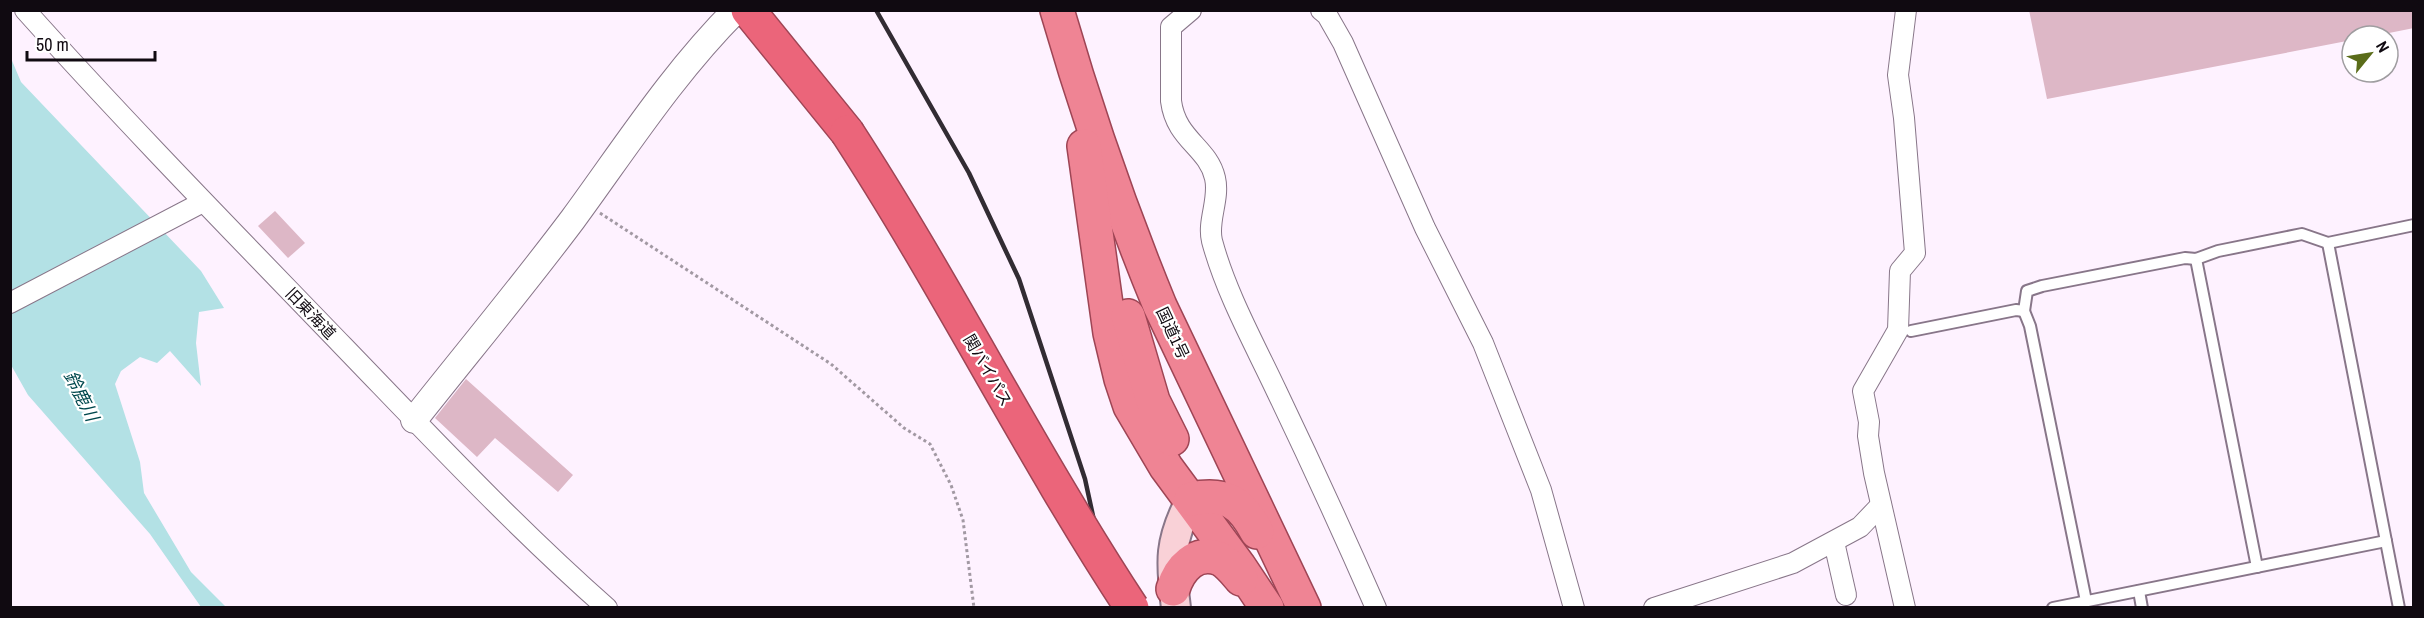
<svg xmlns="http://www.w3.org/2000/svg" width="2424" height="618" font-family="'Archivo Narrow','Noto Sans JP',sans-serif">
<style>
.water{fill:#b3e1e5}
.building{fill:#ddb7c6}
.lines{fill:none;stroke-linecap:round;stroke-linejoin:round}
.service-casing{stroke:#887689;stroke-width:14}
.minor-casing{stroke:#887689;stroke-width:22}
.tertiary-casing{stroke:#887689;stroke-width:28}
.secondary-casing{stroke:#887689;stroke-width:32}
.trunk-casing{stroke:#9e4555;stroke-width:36}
.motorway-casing{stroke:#9e4555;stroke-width:36}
.path{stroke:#a299a3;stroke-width:3;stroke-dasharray:3 3;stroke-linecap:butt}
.service{stroke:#fff;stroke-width:10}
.minor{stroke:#fff;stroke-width:20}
.tertiary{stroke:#fff;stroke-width:26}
.secondary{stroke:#f9d1d7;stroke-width:28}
.trunk{stroke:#ef8494;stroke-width:33}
.motorway{stroke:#eb657a;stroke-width:33}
.rail{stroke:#322c33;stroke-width:4.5}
.motorway-bridge-casing{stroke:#9e4555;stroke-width:36;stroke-linecap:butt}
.motorway-bridge{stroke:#eb657a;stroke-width:33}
.labels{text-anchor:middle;stroke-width:4.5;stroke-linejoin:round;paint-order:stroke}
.street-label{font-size:16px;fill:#100a11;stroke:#fff}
.water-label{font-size:18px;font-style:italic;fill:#00484d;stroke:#fff}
</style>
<rect width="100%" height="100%" fill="#fef2ff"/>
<path class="water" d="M10,56L21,82L201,271L224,308L199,312L196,343L201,386L170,351L157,363L140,357L121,371L115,384L140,462L144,493L191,572L226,607H201L150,534L28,395L11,365Z"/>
<g class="building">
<path d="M2029,10H2414V28L2374,36H2352V40L2047,99Z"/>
<path d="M275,211L305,243L288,258L258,226Z"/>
<path d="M466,379L573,475L558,492L495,438L477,457L435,418Z"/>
</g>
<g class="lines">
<g class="service-casing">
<g id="service">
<path d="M2328,243L2399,608"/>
<path d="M2196,259L2257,567"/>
<path d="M2024,311L2030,326L2086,601"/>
<path d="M1911,331L2016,310L2024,311L2027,291L2042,286L2185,258L2196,259L2218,251L2302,234L2328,243L2414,225"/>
<path d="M2139,591L2142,608"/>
<path d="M2053,608L2386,541"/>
</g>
</g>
<g class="minor-casing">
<g id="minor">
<path d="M25,10C128,125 236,235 343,346C429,435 514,526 607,608"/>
<path d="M1191,10L1171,27V101C1176,140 1208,147 1215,178C1220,199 1207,221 1212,241C1226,293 1254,343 1277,392C1311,463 1344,535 1376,608"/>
<path d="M1321,10L1327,15L1343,43L1425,228L1483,343L1541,490L1574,608"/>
<path d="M10,303L203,202"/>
<path d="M1834,542L1846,595"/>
<path d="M1654,608L1793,563L1860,527L1881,505"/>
<path d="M1905,608L1874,473L1868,436L1869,422L1863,391L1898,330L1900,271L1915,253L1904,118L1898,75L1906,10"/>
</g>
</g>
<g class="tertiary-casing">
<path id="tertiary" d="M414,420C467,353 522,287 573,219C625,148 673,73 736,10"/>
</g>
<g class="secondary-casing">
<path id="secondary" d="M1176,608C1170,561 1169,541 1191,499"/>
</g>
<g class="trunk-casing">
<g id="trunk">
<path d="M1057,10C1086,110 1120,209 1160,306L1304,608"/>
<path d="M1084,146L1110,333L1121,379L1130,406L1166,467L1239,566L1267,608"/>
<path d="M1128,316L1153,401L1172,439"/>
<path d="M1191,499C1226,492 1241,502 1257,532"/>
<path d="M1173,589C1179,569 1196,549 1220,559C1228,563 1235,572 1241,579"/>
</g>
</g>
<g class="motorway-casing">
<path id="motorway" d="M748,10L847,132"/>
</g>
<path class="path" d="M600,213L831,364L904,428L930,444L951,485L963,520L974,608"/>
<use href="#service" class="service"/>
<use href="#minor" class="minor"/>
<use href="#tertiary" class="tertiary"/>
<use href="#secondary" class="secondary"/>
<use href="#trunk" class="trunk"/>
<use href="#motorway" class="motorway"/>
<path class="rail" d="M876,10L969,173L1019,279L1085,479L1113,608"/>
<g class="motorway-bridge-casing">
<path id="motorway-bridge" d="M847,132C948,287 1030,453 1132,608"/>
</g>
<use href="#motorway-bridge" class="motorway-bridge"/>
</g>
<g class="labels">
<g class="street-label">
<text transform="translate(311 313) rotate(46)" y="6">旧東海道</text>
<text transform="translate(1173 333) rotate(65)" y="6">国道1号</text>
<text transform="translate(988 370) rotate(60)" y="6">関バイパス</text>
</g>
<g class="water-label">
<text transform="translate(81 396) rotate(63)" y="6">鈴鹿川</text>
</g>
</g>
<rect width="2424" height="618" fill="none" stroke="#100a11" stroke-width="24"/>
<g transform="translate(2370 54) rotate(60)"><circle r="28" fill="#ffffff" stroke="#9f9da0" stroke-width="1.5"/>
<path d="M0-4.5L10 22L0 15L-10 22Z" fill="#5a6c19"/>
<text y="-9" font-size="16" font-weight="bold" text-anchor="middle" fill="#100a11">N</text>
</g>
<path d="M27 51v9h128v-9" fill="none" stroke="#100a11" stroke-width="3"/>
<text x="36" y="51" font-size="18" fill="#100a11" stroke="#ffffff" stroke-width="4.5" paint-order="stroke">50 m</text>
</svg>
